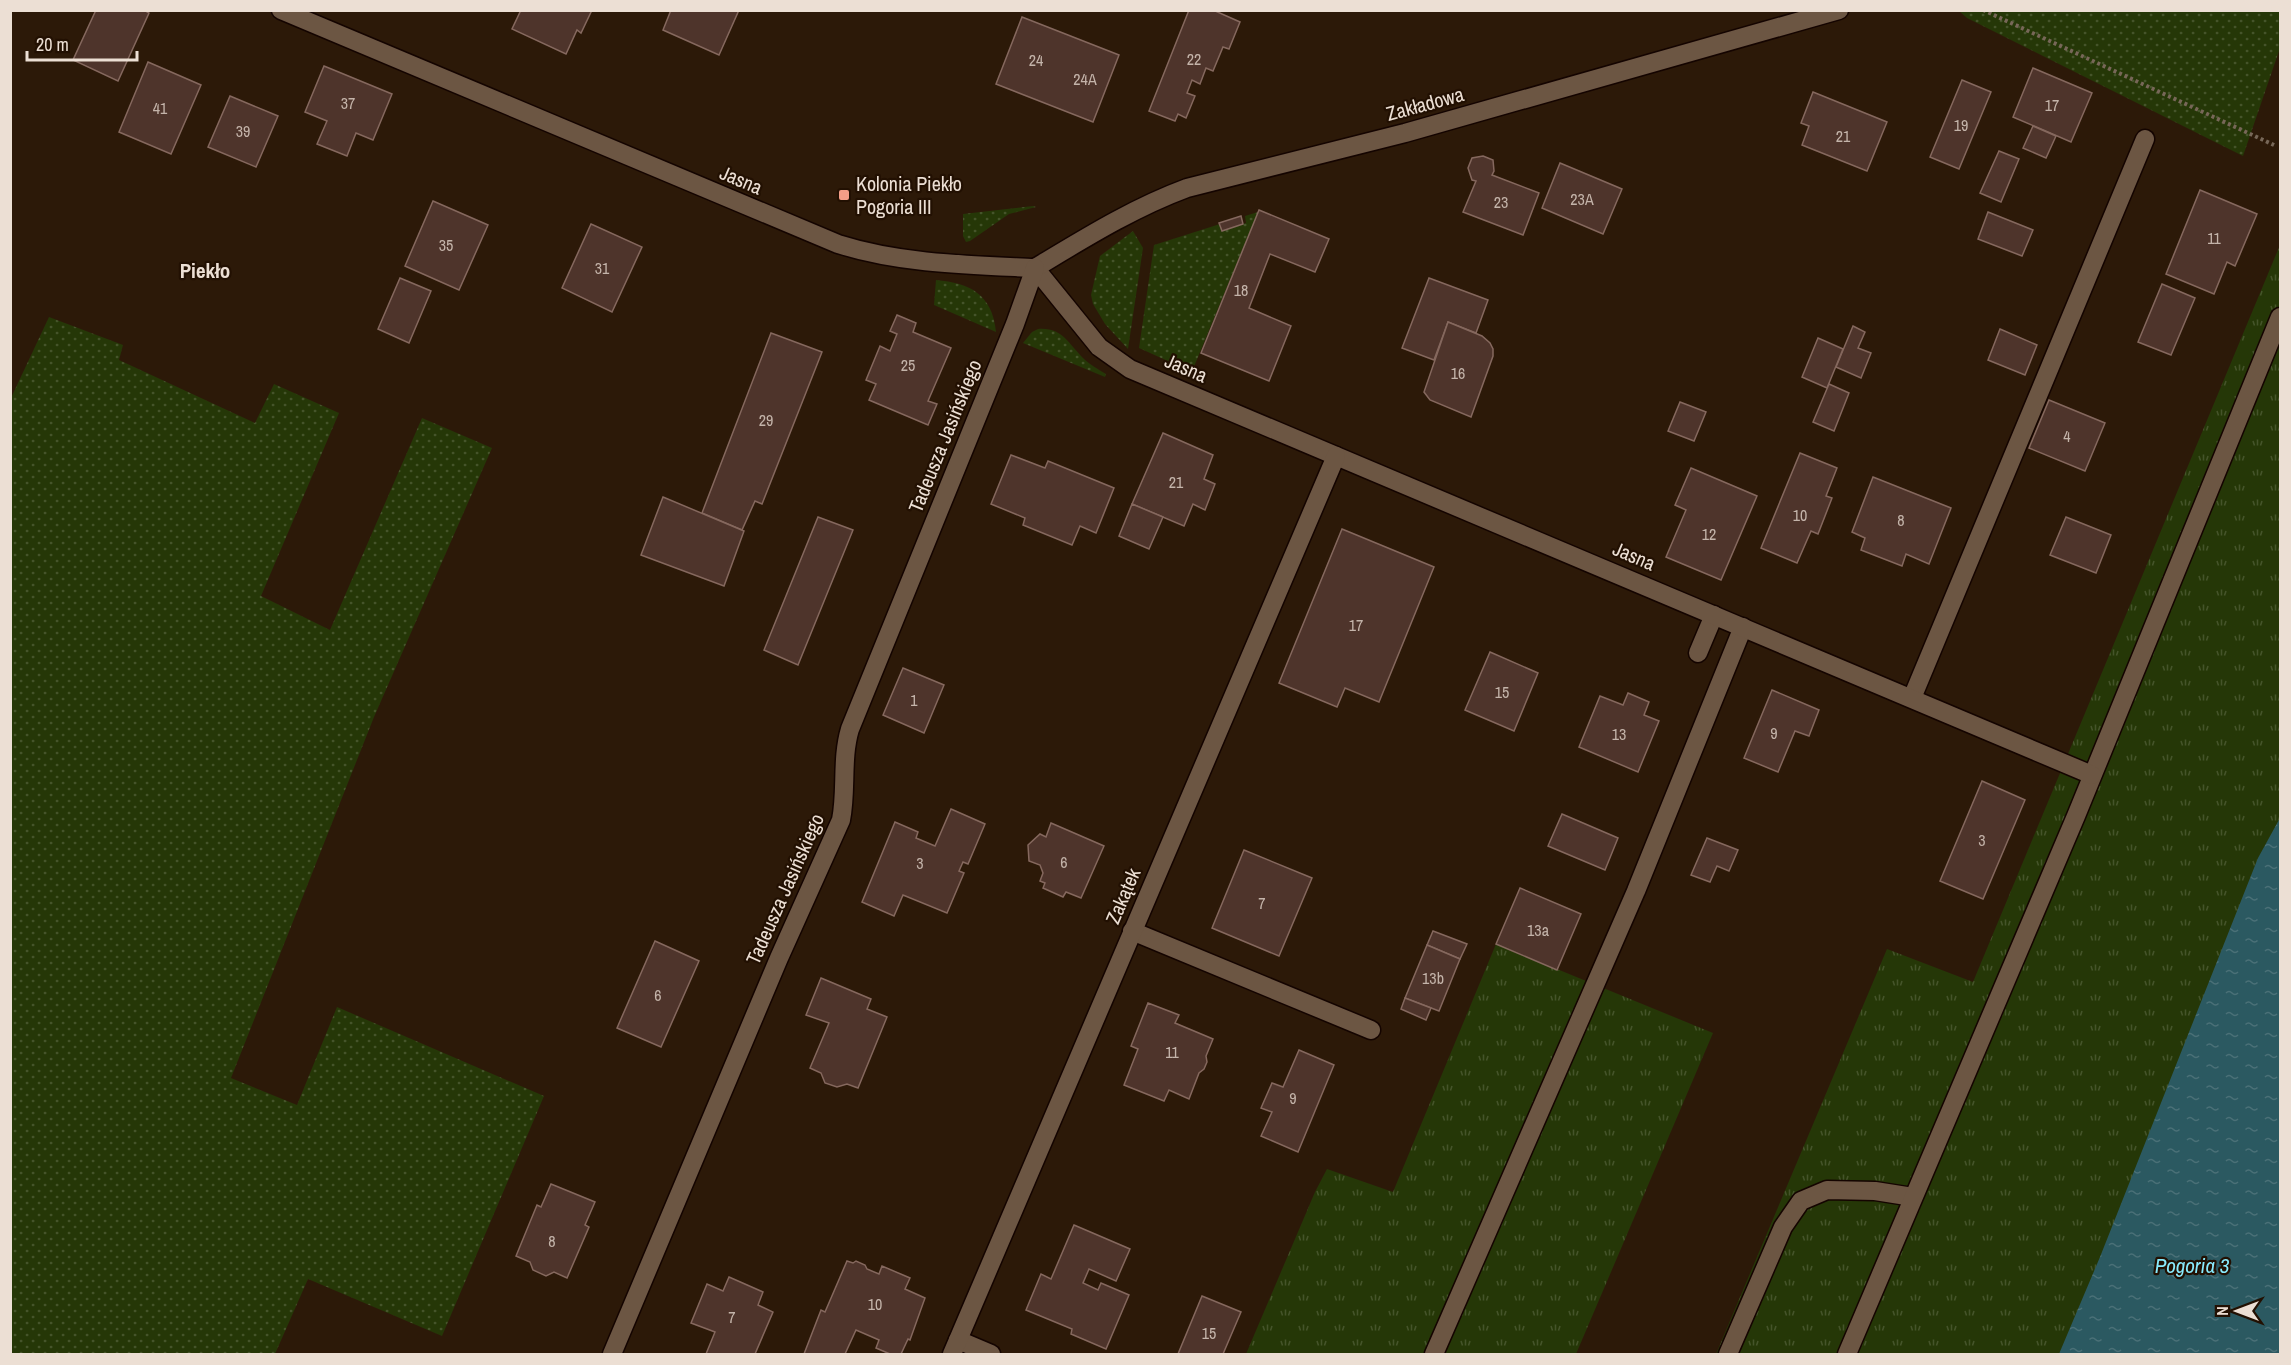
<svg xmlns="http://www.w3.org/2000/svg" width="2291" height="1365" font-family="'Archivo Narrow',sans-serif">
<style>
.grass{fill:url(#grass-dots)}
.park{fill:url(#park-tufts)}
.water{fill:url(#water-ripples)}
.building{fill:#4e342b;stroke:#85685e;stroke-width:1.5}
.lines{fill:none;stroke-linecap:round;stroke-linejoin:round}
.lane-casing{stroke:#140400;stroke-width:21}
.street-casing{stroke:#140400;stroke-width:21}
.path{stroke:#776758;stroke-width:4;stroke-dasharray:3 3;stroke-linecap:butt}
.lane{stroke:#6c5643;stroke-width:18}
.street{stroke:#6c5643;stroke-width:18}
.poi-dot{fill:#f49e87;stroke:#221002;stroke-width:2}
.labels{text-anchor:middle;stroke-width:4.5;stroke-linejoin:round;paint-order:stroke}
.number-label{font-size:16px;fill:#c4b4aa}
.street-label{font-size:20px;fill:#ecdfd4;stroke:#221002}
.poi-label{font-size:20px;fill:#ecdfd4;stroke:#221002;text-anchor:start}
.neighbourhood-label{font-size:21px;font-weight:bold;fill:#ecdfd4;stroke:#221002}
.water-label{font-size:21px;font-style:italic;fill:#89ebfd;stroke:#221002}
</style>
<defs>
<pattern id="grass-dots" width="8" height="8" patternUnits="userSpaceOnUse" patternTransform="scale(1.5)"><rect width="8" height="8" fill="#253707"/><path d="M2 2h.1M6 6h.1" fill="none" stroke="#45542a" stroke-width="1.8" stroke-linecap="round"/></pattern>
<pattern id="park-tufts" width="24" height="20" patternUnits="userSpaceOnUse" patternTransform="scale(1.5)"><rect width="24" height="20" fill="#253707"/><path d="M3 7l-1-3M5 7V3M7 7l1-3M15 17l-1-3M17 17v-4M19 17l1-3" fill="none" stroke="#45542a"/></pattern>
<pattern id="water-ripples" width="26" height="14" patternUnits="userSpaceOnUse" patternTransform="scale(1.5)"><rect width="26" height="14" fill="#2b5961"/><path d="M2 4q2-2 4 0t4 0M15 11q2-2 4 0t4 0" fill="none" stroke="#4a7077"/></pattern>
</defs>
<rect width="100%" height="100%" fill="#2c1908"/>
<g class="grass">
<path d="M1959,11H2280V48L2243,156L1967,18Z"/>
<path d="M1033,206L1036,207L1009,214L970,241L966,242L963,236V214Z"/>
<path d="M1258,212L1193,369L1190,371L1139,348L1154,245L1220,224L1222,231L1246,223L1245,216Z"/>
<path d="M1133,231L1143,248L1128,349L1105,324L1093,304L1091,295L1100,256Z"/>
<path d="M936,280C970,283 992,294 996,332L934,305Z"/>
<path d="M49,317L123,345L119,360L255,423L274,384L339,413L261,596L330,630L422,418L492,448L374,717L231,1078L297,1105L337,1007L544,1096L442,1336L308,1279L275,1354H11L10,400Z"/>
<path d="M1038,329C1062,327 1068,343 1083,358C1090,365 1098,369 1106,374L1105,377L1023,343L1032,332Z"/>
</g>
<g class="park">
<path d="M2280,245V1354H1716L1887,949L1973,982Z"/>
<path d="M1496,944L1713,1033L1576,1354H1246L1315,1192L1327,1169L1393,1192Z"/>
</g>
<path class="water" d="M2280,818V1354H2059L2100,1257L2258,858Z"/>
<g class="building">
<path d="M96,10H144L149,13L118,81L73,60Z"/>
<path d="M521,10H592L581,33L577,30L566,54L512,29Z"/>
<path d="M671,10H739L719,55L663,30Z"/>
<path d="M1189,10H1213L1240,22L1229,49L1223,47L1213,71L1206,68L1200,84L1192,80L1187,93L1195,96L1186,118L1178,114L1175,121L1149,111Z"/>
<path d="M1022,17L1119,55L1093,122L996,84Z"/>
<path d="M148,62L201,85L171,154L119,132Z"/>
<path d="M324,66L392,94L373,140L356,133L347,156L317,144L327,121L305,112Z"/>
<path d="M2033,68L2092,93L2071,142L2013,117Z"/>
<path d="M1962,80L1991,92L1959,169L1930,157Z"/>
<path d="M1813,92L1887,122L1867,171L1802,145L1809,126L1801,123Z"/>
<path d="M230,96L278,116L256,167L208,147Z"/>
<path d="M2033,126L2056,136L2046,158L2023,148Z"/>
<path d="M1999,151L2019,159L2001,202L1980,193Z"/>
<path d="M1483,156L1493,160L1494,171L1492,175L1539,193L1523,235L1463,212L1476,181L1472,180L1468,168L1472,158Z"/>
<path d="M1560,163L1622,189L1603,234L1542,208Z"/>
<path d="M2200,190L2257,214L2235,266L2227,262L2214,294L2166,274Z"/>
<path d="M433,201L488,225L459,290L405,266Z"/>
<path d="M1259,210L1329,239L1315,272L1270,254L1249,308L1291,326L1269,381L1201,353Z"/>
<path d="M1988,212L2033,230L2022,256L1978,239Z"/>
<path d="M1241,216L1243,224L1222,231L1219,223Z"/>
<path d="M591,224L642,247L612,312L562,288Z"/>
<path d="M400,278L431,291L409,343L378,329Z"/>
<path d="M1429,278L1488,300L1476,333L1448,322L1434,360L1402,348Z"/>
<path d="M2162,284L2195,298L2171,355L2138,342Z"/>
<path d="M897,315L916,323L913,332L951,348L928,401L937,404L928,425L869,400L876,384L866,380L880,346L890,351L897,334L890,331Z"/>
<path d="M1448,322L1482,336L1490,343L1493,349V356L1471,417L1430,400L1424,392Z"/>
<path d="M1853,326L1865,332L1858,348L1871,353L1861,378L1836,367Z"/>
<path d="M2000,329L2037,345L2025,375L1988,360Z"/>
<path d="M771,333L822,352L762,504L755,501L742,530L702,513Z"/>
<path d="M1818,338L1843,349L1827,388L1802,377Z"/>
<path d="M1829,384L1849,393L1834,431L1813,422Z"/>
<path d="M2049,400L2105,423L2085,471L2029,448Z"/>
<path d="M1680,402L1706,412L1694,441L1668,431Z"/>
<path d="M1163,433L1213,455L1204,479L1215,484L1205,510L1193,504L1184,526L1132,504Z"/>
<path d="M1800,453L1837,468L1826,496L1832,498L1818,534L1811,531L1797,563L1761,548Z"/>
<path d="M1011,455L1045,468L1048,461L1114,488L1096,533L1080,526L1072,545L1023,525L1025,518L991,504Z"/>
<path d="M1691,468L1757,496L1721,580L1666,557L1686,510L1675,505Z"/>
<path d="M1873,477L1951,508L1929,564L1906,554L1902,566L1861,550L1865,538L1852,532Z"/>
<path d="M663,497L744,531L724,586L641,555Z"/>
<path d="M1132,504L1163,517L1149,549L1119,536Z"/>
<path d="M818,517L853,530L798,665L764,650Z"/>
<path d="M2066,517L2111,535L2096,573L2050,555Z"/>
<path d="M1342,529L1434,567L1379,702L1345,688L1337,707L1279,683Z"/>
<path d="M1490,652L1538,673L1514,731L1465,710Z"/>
<path d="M903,668L944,685L924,733L883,715Z"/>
<path d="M1772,690L1819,710L1809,736L1795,731L1778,772L1744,758Z"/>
<path d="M1628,693L1649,702L1644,715L1659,721L1638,772L1579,747L1600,696L1623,705Z"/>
<path d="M1982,781L2025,800L1983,899L1940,881Z"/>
<path d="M951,809L985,824L968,864L963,862L959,871L964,873L947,913L903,895L894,916L862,902L895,822L918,832L916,838L935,846Z"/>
<path d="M1562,814L1618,838L1605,870L1548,846Z"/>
<path d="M1051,823L1104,846L1081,898L1066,892L1063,897L1043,888L1045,883L1040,881L1043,873L1040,865L1029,861L1028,845L1040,834L1046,837Z"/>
<path d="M1707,838L1738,850L1729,871L1717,866L1710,882L1691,875Z"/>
<path d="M1244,850L1312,878L1279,956L1212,928Z"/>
<path d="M1520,888L1581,914L1557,970L1496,944Z"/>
<path d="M1433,931L1467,944L1460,959L1427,945Z"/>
<path d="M655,941L699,961L661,1047L617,1028Z"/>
<path d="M1427,945L1460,959L1439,1011L1405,998Z"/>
<path d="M821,978L871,999L867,1009L887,1017L858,1088L847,1084L837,1087L825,1083L821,1073L810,1068L829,1023L806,1015Z"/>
<path d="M1405,998L1431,1008L1426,1020L1401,1009Z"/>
<path d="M1148,1003L1179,1015L1175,1023L1213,1039L1206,1056L1207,1062L1204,1069L1199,1073L1189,1099L1169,1090L1164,1101L1124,1085L1138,1049L1131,1046Z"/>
<path d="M1299,1050L1334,1065L1298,1152L1261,1136L1272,1112L1261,1108L1272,1083L1283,1087Z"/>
<path d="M551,1184L595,1202L585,1225L589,1227L567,1278L554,1272L546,1276L533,1270L530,1262L516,1256L537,1205L541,1207Z"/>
<path d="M1074,1225L1130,1249L1116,1281L1089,1269L1083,1283L1098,1290L1101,1283L1129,1295L1106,1349L1071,1334L1072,1329L1026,1310L1041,1274L1051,1279Z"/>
<path d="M847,1261L853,1263L856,1261L865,1265L867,1269L879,1274L882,1266L910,1278L905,1289L925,1298L910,1340L908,1339L901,1354H890L876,1348L879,1340L856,1330L845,1354H804L821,1310L825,1312Z"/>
<path d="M729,1277L763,1292L758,1305L773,1312L755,1354H706L715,1332L691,1323L707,1284L723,1291Z"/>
<path d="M1202,1296L1241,1312L1223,1354H1178Z"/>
</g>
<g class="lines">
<g class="lane-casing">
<g id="lane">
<path d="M1698,653L1714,615"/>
<path d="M1912,698L2145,139"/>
<path d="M1132,931L1371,1030"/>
<path d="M958,1340L991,1354"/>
<path d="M1434,1354L1636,891L1743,627"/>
<path d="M1728,1354L1783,1227L1801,1201L1827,1190L1875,1191L1913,1197"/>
<path d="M1847,1354L2076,816L2280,317"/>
</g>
</g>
<g class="street-casing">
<g id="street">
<path d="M281,10L838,244C901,264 970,265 1035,268L1099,347L1130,369L2092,775"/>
<path d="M1035,268C1085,238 1133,208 1187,188L1405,133L1839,10"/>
<path d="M612,1354L779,958L841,820C847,790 841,759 850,729L1015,324L1035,268"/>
<path d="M952,1354L1336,456"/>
</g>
</g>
<path class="path" d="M1983,10L2274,145"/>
<use href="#lane" class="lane"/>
<use href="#street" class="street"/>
</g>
<rect class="poi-dot" x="838" y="189" width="12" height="12" rx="3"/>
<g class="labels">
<g class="number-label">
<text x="1194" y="65">22</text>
<text x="1036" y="66">24</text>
<text x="1085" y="85">24A</text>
<text x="348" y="109">37</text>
<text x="2052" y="111">17</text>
<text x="160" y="114">41</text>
<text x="1961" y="131">19</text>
<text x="243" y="137">39</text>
<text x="1843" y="142">21</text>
<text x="1582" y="205">23A</text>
<text x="1501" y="208">23</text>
<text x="2214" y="244">11</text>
<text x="446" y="251">35</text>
<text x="602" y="274">31</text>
<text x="1241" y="296">18</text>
<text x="908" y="371">25</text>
<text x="1458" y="379">16</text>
<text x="766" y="426">29</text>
<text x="2067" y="442">4</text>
<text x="1176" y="488">21</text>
<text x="1800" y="521">10</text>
<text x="1901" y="526">8</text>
<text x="1709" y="540">12</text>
<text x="1356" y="631">17</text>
<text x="1502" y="698">15</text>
<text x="914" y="706">1</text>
<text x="1774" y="739">9</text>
<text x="1619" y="740">13</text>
<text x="1982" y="846">3</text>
<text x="1064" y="868">6</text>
<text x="920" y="869">3</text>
<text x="1262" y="909">7</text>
<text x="1538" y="936">13a</text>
<text x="1433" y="984">13b</text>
<text x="658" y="1001">6</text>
<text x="1172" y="1058">11</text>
<text x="1293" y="1104">9</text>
<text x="552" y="1247">8</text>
<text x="875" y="1310">10</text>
<text x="732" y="1323">7</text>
<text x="1209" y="1339">15</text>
</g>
<g class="street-label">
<text transform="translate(1425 104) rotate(-15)" y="7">Zakładowa</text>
<text transform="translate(741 180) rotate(23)" y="7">Jasna</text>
<text transform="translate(1186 368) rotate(23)" y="7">Jasna</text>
<text transform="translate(945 436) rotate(-68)" y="7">Tadeusza Jasińskiego</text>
<text transform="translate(1634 556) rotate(23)" y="7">Jasna</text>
<text transform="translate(785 889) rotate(-66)" y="7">Tadeusza Jasińskiego</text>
<text transform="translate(1123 896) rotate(-67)" y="7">Zakątek</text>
</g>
<g class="poi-label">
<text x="856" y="191">Kolonia Piekło<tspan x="856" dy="23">Pogoria III</tspan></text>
</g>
<g class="neighbourhood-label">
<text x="205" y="278">Piekło</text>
</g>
<g class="water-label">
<text x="2192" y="1273">Pogoria 3</text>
</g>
</g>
<rect width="2291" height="1365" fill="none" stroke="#ecdfd4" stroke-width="24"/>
<g transform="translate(2237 1311) rotate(270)" stroke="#221002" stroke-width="4.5" paint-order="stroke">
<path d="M0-4.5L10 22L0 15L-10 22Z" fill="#ecdfd4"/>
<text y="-9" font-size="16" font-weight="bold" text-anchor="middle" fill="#ecdfd4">N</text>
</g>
<path d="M27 51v9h110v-9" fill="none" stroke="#ecdfd4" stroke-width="3"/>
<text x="36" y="51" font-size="18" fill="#ecdfd4" stroke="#221002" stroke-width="4.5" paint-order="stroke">20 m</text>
</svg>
